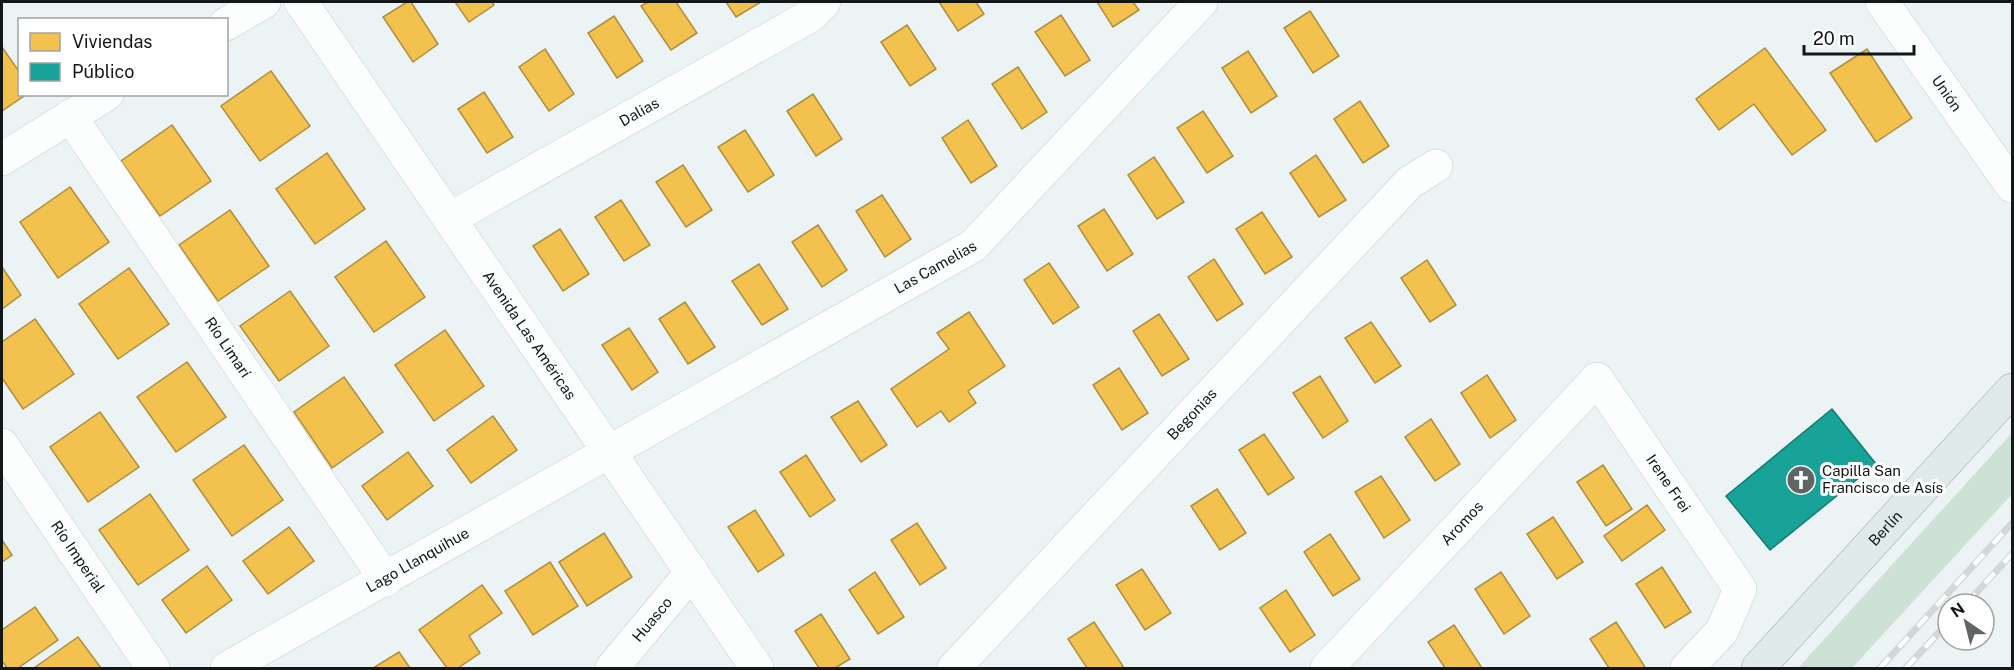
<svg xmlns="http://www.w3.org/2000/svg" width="2014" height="670" font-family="'Public Sans',sans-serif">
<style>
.green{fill:#cde1d6}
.homes{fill:#f2c14e;stroke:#af8e3e;stroke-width:1.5}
.public{fill:#17a398;stroke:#167972;stroke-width:1.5}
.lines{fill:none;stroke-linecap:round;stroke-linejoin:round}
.minor-casing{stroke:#c8cecf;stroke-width:34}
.major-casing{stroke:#96aaa9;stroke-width:34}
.minor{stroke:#fcfdfd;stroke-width:33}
.major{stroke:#dfeae9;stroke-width:33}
.rail-casing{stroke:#d4d7d7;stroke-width:7}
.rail{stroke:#fff;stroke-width:4.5;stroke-dasharray:14;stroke-linecap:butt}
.labels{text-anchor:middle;stroke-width:6;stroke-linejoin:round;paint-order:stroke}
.street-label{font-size:15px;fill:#131718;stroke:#fff}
.poi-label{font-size:15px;fill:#131718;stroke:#fff;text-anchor:start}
</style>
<rect width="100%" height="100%" fill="#ecf3f4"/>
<path class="green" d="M2012,433V494L1852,668H1798Z"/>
<g class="homes">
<path d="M407,2H411L438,44L413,62L383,17Z"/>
<path d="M455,2H492L494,5L469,22Z"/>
<path d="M648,2H676L697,33L671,50L641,6Z"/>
<path d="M726,2H761L736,17Z"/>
<path d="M939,2H976L984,14L958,31Z"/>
<path d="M1097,2H1133L1139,10L1113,27Z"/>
<path d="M1310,11L1339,56L1313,73L1284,28Z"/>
<path d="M1061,15L1090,60L1065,76L1035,32Z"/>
<path d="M614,16L643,61L617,78L588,33Z"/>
<path d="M907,25L936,69L910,86L881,42Z"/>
<path d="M2,47L20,73V94H27L2,111Z"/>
<path d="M1765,48L1826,130L1792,155L1754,104L1719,130L1696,99Z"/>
<path d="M545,49L574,94L549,111L519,67Z"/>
<path d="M1867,49L1912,118L1876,142L1830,73Z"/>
<path d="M1248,51L1277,96L1251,113L1222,68Z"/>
<path d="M1018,67L1047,112L1022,129L992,84Z"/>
<path d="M271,71L310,126L260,161L221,106Z"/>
<path d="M484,92L513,137L487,153L458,109Z"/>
<path d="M813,94L842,139L816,156L787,111Z"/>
<path d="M1360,101L1389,146L1363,163L1334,119Z"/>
<path d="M1203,111L1233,156L1207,173L1177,128Z"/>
<path d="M968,120L997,166L971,183L942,138Z"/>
<path d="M172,125L211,181L160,216L121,161Z"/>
<path d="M745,130L774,175L748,192L718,147Z"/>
<path d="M327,153L365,209L315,244L276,189Z"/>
<path d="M1316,155L1346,200L1319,217L1290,173Z"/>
<path d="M1154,157L1184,202L1157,219L1128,175Z"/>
<path d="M683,165L712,210L686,227L656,182Z"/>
<path d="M70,187L109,242L58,278L20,222Z"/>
<path d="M882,195L911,239L885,257L856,211Z"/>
<path d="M621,200L650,245L624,261L595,217Z"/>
<path d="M1104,209L1133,254L1107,271L1078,226Z"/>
<path d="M230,210L269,266L218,301L179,245Z"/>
<path d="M1262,212L1292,257L1265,274L1236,229Z"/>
<path d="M818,225L847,270L822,287L792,242Z"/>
<path d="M560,229L589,274L563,291L533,246Z"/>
<path d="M386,241L425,297L374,332L335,277Z"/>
<path d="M1214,259L1243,304L1217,321L1188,277Z"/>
<path d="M1427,260L1456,305L1430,322L1401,278Z"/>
<path d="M1049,263L1079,307L1053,324L1024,280Z"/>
<path d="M759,264L788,309L762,325L732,281Z"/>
<path d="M2,267L21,295L2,309Z"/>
<path d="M129,268L169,324L118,359L79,304Z"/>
<path d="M290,291L329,346L279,381L240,326Z"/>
<path d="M685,302L715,347L688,364L659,319Z"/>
<path d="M969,312L1005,366L968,391L976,403L949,422L941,411L917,427L891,389L949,349L937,333Z"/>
<path d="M1159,314L1189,359L1162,376L1133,331Z"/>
<path d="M35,319L74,374L23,409L2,378V342Z"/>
<path d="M1371,322L1401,366L1375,383L1345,338Z"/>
<path d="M629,328L658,372L632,390L602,345Z"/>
<path d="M445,330L484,386L434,421L395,365Z"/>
<path d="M187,362L226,417L176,452L137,397Z"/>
<path d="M1119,368L1148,413L1122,430L1093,385Z"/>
<path d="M1487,375L1516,420L1490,438L1461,393Z"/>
<path d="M1320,376L1348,421L1323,438L1293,393Z"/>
<path d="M344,377L383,432L332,468L294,412Z"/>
<path d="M858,401L887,445L861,462L831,417Z"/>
<path d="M100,412L139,467L88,502L50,447Z"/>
<path d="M493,416L517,450L471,483L447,450Z"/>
<path d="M1431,419L1460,464L1435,481L1405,437Z"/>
<path d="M1264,434L1294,478L1268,495L1239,450Z"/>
<path d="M244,445L283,500L232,536L193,480Z"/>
<path d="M408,452L433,486L387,520L362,486Z"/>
<path d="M806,455L835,500L810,517L780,472Z"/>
<path d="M1603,465L1632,509L1606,526L1577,482Z"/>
<path d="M1381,476L1410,520L1384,538L1355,492Z"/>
<path d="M1217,489L1246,533L1220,550L1191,506Z"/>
<path d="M150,494L189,550L138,585L99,530Z"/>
<path d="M1647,505L1665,530L1622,561L1604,536Z"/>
<path d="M755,510L784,555L758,572L728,527Z"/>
<path d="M1553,517L1583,562L1557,579L1527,534Z"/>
<path d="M917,523L946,568L920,585L891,540Z"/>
<path d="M289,527L314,561L268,594L243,561Z"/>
<path d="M604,533L632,577L587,606L559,562Z"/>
<path d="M1330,534L1360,579L1333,596L1304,552Z"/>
<path d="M2,540L12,555L2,562Z"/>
<path d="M550,562L578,606L533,635L505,591Z"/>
<path d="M207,566L232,600L186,633L162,600Z"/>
<path d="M1662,567L1691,612L1665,628L1636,584Z"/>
<path d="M1142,569L1171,613L1145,630L1116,585Z"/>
<path d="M875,572L904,617L878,634L849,590Z"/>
<path d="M1501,572L1530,616L1504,634L1475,589Z"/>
<path d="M482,585L502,613L469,636L480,653L458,668H447L419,630Z"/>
<path d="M1286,590L1315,635L1290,652L1260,608Z"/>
<path d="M35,607L58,640L18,668H7L2,661V630Z"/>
<path d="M821,614L850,659L835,668H819L795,631Z"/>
<path d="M1094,622L1123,666L1120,668H1087L1068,639Z"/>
<path d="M1616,622L1645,667L1643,668H1609L1590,639Z"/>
<path d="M1454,625L1482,668H1445L1428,642Z"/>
<path d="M78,637L101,668H34Z"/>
<path d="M399,652L410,668H373Z"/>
</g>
<path class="public" d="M1832,409L1876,464L1770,550L1726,496Z"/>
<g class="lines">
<g class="minor-casing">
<g id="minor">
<path id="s1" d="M301,2L757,668"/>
<path id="s2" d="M1882,2L2012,186"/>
<path d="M226,24L264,2"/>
<path id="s3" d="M70,116L386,580"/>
<path d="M2,159L107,94"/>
<path id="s4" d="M451,218L810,16L824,2"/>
<path id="s5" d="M2,445L153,668"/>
<path id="s6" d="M227,668L973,246L1201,2"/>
<path id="s7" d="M612,668L692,572"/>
<path id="s8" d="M954,668L1410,182L1436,166"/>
<path id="s9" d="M1327,668L1597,379L1740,589L1722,631L1687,668"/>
</g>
</g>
<g class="major-casing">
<g id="major">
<path id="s10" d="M1758,668L2012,390"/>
</g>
</g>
<use href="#minor" class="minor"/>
<use href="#major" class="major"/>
<g class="rail-casing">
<g id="rail">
<path d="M1966,604L2012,554"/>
<path d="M1880,668L2012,523"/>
<path d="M1906,668L1948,623"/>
</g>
</g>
<use href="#rail" class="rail"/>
</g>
<defs>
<g id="church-disc" transform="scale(1.5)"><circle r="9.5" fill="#5f6465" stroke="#fff"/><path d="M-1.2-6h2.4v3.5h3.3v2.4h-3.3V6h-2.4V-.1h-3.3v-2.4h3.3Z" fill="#fff"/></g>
</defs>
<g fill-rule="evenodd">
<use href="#church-disc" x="1801" y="480"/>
</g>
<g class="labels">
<g class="street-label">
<text dy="5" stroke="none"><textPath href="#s2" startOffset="112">Unión</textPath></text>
<text dy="5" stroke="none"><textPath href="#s4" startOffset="216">Dalias</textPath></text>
<text dy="5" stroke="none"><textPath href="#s6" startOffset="814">Las Camelias</textPath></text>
<text dy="5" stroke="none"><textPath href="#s1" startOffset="404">Avenida Las Américas</textPath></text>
<text dy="5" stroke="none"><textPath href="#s3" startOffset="280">Río Limarí</textPath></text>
<text dy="5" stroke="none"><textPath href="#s8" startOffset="348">Begonias</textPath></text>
<text dy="5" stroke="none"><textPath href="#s9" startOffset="522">Irene Frei</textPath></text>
<text dy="5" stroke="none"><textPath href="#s9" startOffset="198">Aromos</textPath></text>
<text dy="5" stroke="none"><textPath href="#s10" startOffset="189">Berlín</textPath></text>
<text dy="5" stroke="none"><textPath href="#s5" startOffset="135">Río Imperial</textPath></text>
<text dy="5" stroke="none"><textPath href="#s6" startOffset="219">Lago Llanquihue</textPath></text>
<text dy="5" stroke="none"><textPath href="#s7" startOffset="63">Huasco</textPath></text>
</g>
<g class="poi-label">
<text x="1822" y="476">Capilla San<tspan x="1822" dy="17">Francisco de Asís</tspan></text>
</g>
</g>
<rect width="2014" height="670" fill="none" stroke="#131718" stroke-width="6"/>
<rect x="18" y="18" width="210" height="78" fill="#ffffff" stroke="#a1a2a3" stroke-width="1.5"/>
<rect x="30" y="33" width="30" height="18" fill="#f2c14e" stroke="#a1a2a3" stroke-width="1.5"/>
<text x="72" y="48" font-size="18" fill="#131718">Viviendas</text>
<rect x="30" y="63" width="30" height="18" fill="#17a398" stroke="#a1a2a3" stroke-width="1.5"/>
<text x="72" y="78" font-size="18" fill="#131718">Público</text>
<g transform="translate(1966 622) rotate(325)"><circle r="28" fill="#ffffff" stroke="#a1a2a3" stroke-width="1.5"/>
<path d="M0-4.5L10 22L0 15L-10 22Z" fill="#5f6465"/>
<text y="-9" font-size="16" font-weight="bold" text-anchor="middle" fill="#131718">N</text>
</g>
<path d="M1804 45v9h110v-9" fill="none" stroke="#131718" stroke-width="3"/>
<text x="1813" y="45" font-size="18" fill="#131718" stroke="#ffffff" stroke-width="4.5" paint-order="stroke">20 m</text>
</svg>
